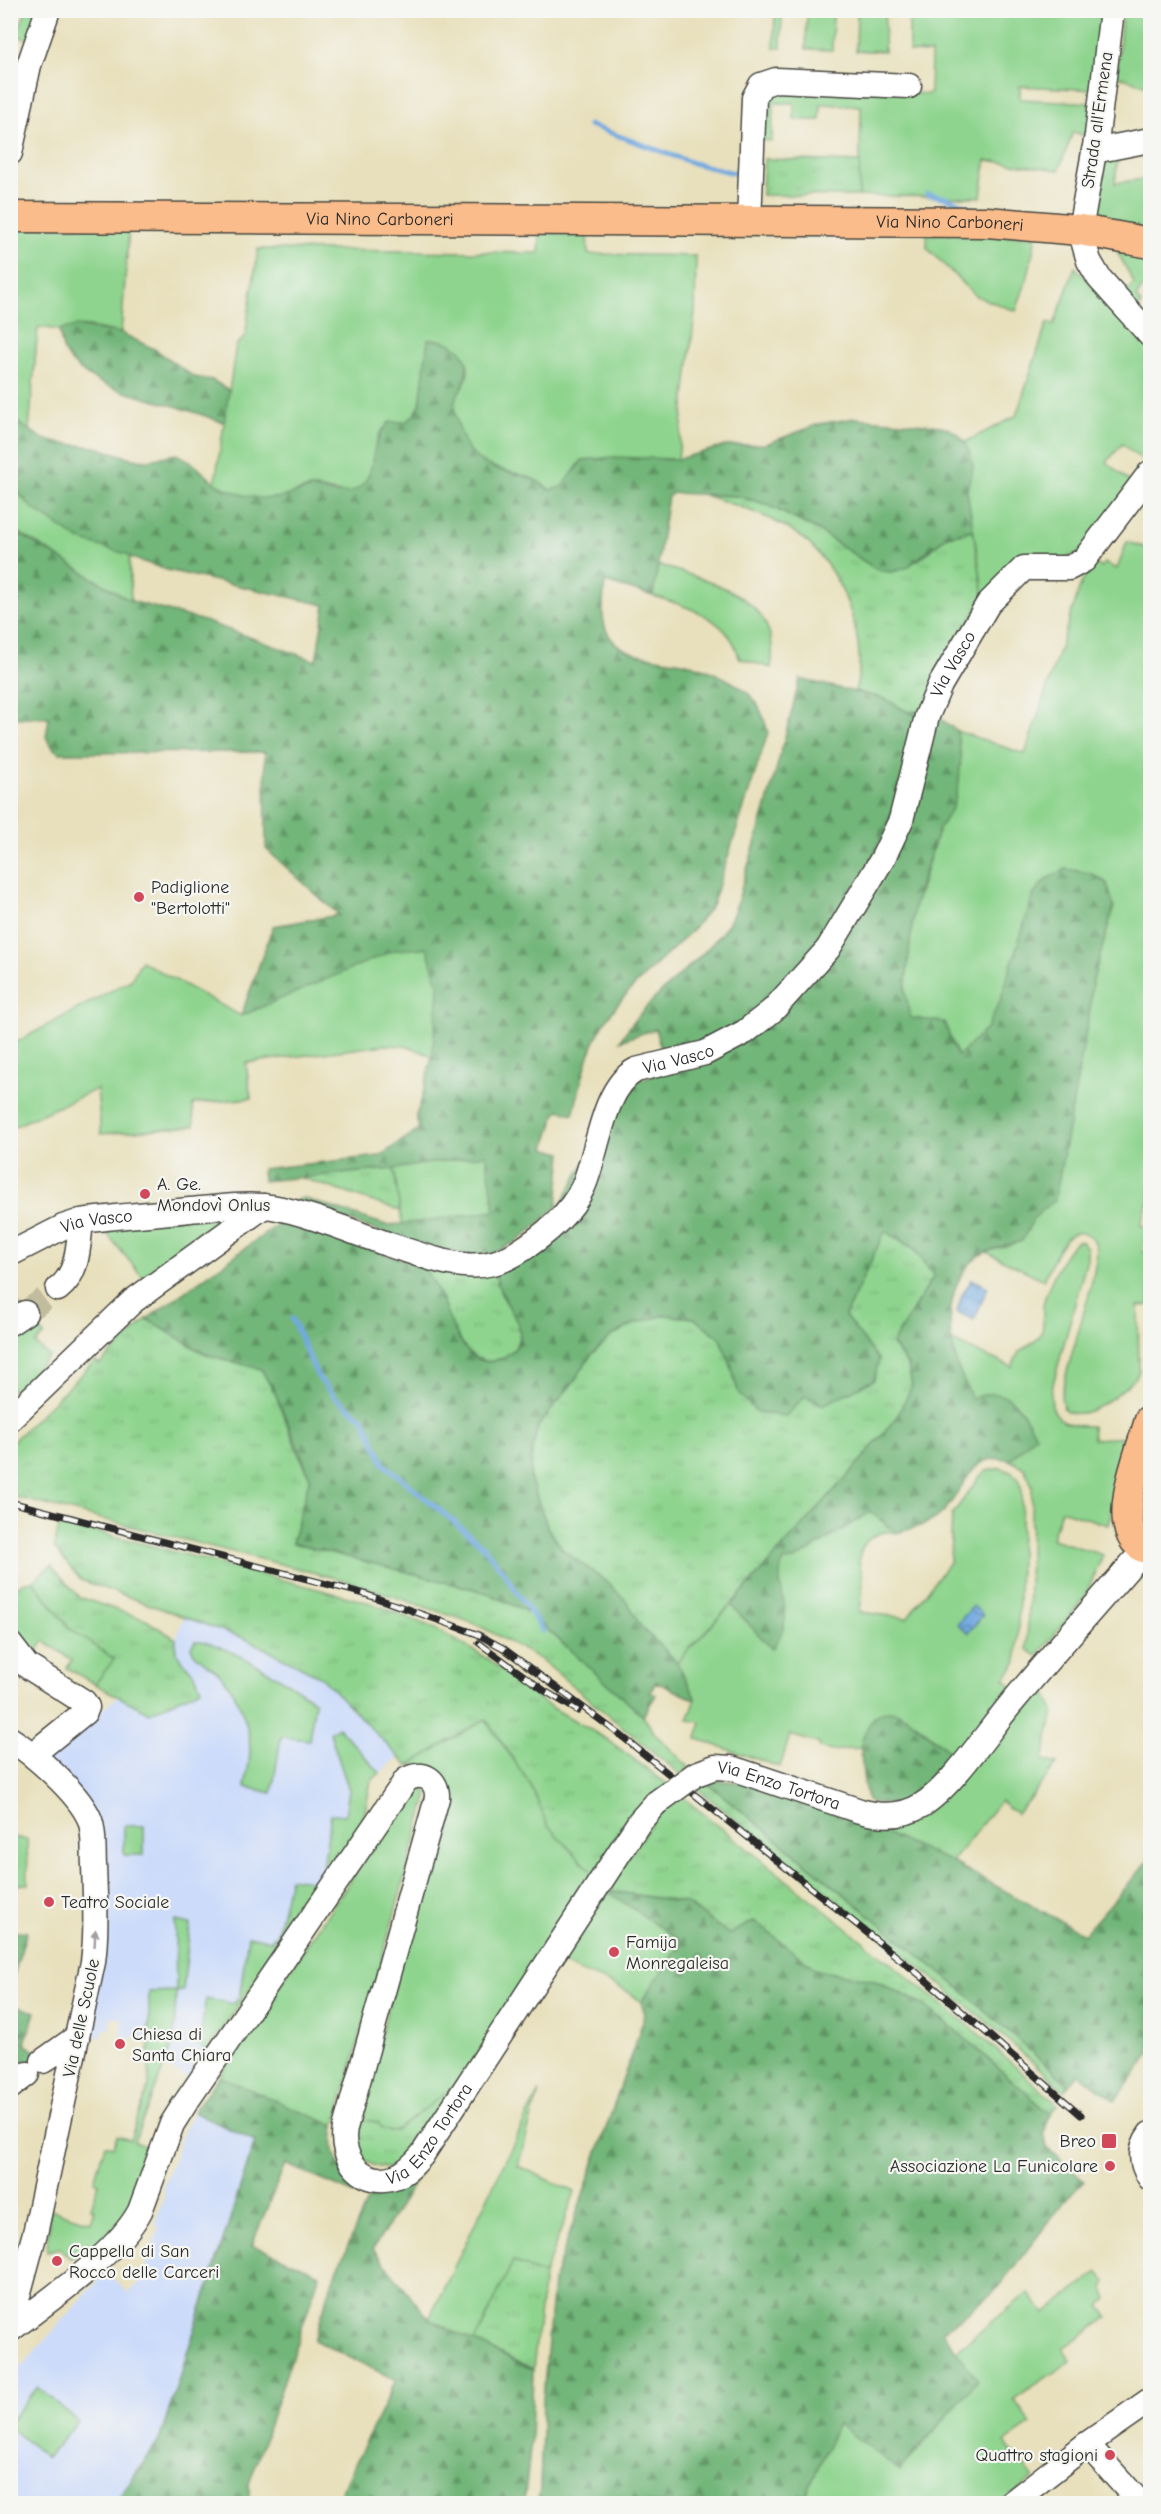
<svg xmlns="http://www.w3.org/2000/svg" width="1161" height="2514" font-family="'Comic Neue',sans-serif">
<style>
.built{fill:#ccdbfa}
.grass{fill:url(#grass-tufts);stroke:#5c805c;stroke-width:1.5}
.forest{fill:url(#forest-firs);stroke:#4e7052;stroke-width:1.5}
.green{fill:#8ed48e;stroke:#5c805c;stroke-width:1.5}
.water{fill:url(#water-waves);stroke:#4e6a86;stroke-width:1.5}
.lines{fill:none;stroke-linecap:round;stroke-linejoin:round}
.stream{stroke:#71a9e0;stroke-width:5}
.minor-tunnel{stroke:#c2bc9f;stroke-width:24;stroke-dasharray:24 12;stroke-linecap:butt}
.minor-casing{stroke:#474641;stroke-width:27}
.major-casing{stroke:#474641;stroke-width:33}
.minor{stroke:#fff;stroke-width:24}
.major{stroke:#f9bc8a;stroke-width:30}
.rail-casing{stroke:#2b2b2b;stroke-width:7}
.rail{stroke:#f6f6f2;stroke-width:4.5;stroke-dasharray:14;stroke-linecap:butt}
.minor-bridge-casing{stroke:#474641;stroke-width:27;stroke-linecap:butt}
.minor-bridge{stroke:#fff;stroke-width:24}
.oneway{fill:#a0a0a0}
.poi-dot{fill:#d1495b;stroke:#f6f6f2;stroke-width:2}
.labels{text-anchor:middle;stroke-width:4.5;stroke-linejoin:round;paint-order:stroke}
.street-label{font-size:18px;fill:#2b2b2b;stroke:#f6f6f2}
.poi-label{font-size:18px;fill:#2b2b2b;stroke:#f6f6f2;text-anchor:start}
</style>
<defs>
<pattern id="grass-tufts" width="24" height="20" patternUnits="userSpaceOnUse" patternTransform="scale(1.5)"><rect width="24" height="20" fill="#8ed48e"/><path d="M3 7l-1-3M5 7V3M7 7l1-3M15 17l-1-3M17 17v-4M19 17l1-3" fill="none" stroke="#7bb67b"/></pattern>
<pattern id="forest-firs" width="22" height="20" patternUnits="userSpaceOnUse" patternTransform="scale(1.5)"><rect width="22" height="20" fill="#72b679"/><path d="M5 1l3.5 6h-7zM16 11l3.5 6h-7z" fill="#5e9463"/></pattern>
<pattern id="water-waves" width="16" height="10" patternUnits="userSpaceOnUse" patternTransform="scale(1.5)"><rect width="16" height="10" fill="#71a9e0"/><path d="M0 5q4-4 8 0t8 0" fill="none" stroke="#5d8ab6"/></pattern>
</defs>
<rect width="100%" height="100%" fill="#f6f6f2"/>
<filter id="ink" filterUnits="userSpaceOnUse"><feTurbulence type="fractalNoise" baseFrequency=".0167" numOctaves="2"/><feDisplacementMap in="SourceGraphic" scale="12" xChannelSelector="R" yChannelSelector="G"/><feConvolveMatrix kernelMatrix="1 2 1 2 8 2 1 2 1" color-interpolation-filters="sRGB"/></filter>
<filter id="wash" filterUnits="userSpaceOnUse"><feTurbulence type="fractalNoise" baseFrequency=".008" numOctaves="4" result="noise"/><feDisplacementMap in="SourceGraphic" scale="24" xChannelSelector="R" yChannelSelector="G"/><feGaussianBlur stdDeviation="1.35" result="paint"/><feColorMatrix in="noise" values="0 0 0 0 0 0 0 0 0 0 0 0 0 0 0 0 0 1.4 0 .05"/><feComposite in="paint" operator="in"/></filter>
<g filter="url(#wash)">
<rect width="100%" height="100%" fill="#e8e0bc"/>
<g class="built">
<path d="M184,1617L246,1639L321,1677L399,1757L371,1781L363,1821L189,2078L164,2066L174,2041L122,2037V2018H111V2029H103V2037H91L89,2034L101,1844L44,1755L119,1696L149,1713L201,1689L176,1653L174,1644Z"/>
<path d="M193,2112L255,2141L159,2441L114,2503L11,2504V2378L106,2272L129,2293L142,2279L159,2228L155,2223L165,2193L162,2190L183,2133Z"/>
</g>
<g class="grass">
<path d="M764,159L860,162L859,196L762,195Z"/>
<path d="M704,495L737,496L766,504L819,531L877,570L892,572L920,559L947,536L973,530L984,596L921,711L908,712L885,699L855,691C871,640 839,560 794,532C767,515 735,505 704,495Z"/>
<path d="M394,1169L400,1211L299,1177Z"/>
<path d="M884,1231L913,1248L934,1276L892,1344C901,1356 915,1372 911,1388C902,1421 858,1464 835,1490C783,1548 731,1606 677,1662L641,1627L628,1603L608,1583L564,1551L548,1529L530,1478L532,1450L538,1426L575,1380L590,1356L611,1336L636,1323L665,1315L694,1318L719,1337L731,1365L738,1392L805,1396L849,1391L874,1380L845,1316Z"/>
<path d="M416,1264L495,1274L501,1294L518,1320L520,1334L515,1349L504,1357L490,1362L478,1359L467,1351L451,1325L442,1299Z"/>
<path d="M147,1319L205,1354L261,1369L276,1395L297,1450L310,1477L386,1566L485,1592L528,1612L626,1699L643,1716L656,1735L690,1768L680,1774L540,1659L476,1624L347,1581L11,1496V1443L95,1361L99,1365Z"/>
<path d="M60,1522L371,1603L434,1628L480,1654L546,1704L608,1740L667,1784L594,1874L547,1826L530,1784L486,1719L408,1766L321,1677L246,1639L81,1580L54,1548Z"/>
<path d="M51,1565L79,1597L146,1620L176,1639V1653L195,1675L201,1689L149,1713L95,1684L113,1659L69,1628L33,1581Z"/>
<path d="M705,1781L964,1992L1069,2085L1065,2091L987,2022L693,1785Z"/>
<path d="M680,1795L973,2029L1057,2104L1050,2114L961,2035L922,2004L873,1980L817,1971L778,1940L729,1935L686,1903L605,1890L658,1814Z"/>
<path d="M460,2082C446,2102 411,2163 389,2168C384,2169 376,2166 371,2164C352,2155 356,2136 358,2119L378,2122Z"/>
<path d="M513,2260L544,2275L533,2369L475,2342Z"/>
</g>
<g class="forest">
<path d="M76,326L121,333L156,350L194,377L212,380L230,391L225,423C210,418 195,412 181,408C143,396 88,389 65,353C61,347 61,337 59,330Z"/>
<path d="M427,339C472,340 475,369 455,401L493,468L532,478L550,490L576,470L582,460L614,457L678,459L725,446L766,444L819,424L855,418L925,424L945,427L957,433L965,442L971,456L973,469L967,490L973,530L947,536L906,568L892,572L877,570L819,531L766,504L737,496L674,493L668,496L653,596L605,582C604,594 601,610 604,623C612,661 663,656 690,664C707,668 738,683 751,696C760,704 765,721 768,733L713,903C684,948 634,976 605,1022C587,1049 582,1083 573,1114L559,1110L555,1115L545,1148L562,1153L557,1207L533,1229L515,1242L490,1255H450L291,1202L303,1198L386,1225L402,1224L494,1211L486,1155L394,1169L263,1181L262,1169L380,1156L419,1129L416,1115L421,1102L432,1056L439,989L427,949L396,950L241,1016L273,926L339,915L266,849L265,752L60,753L54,749L46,737L49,717L11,718V679L16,624L11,622L10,528L131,601L204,621L316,661L325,605L167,570L79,540L31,507L11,484V418L43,439L57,443L96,447L134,459L149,460L176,454L190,461L215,483L225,489L256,497H283L311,488L337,494L376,445L381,433L389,422H405L415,414L420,404Z"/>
<path d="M800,679L885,699L908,712L921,711L901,795L873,861L794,979L724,1036L662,1052L655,1029L620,1041C648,994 698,967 728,924C737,910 741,888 746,872C767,809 783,744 800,679Z"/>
<path d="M934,714L957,731L961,757L959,783L953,807L939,829L921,882L914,909L905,991L944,1022L957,1056L987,1028L1001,998L1033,895L1046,879L1066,869L1091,873L1107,883L1114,906L1092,984L1090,1010L1055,1200L1034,1218L1022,1241C1010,1244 997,1247 986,1252C946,1272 945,1327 957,1364C961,1376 967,1387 972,1398C976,1397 981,1393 985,1392C1011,1387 1026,1417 1036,1435L1010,1460C964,1449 964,1502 933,1520C923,1526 909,1529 897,1533L870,1512L795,1560L784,1561L782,1590L786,1606V1619L782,1635L772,1649L731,1605L864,1457L898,1415L912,1386L908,1365L892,1344L934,1276L913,1248L885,1231L845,1316L879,1360L874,1380L823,1405L805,1396L786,1416L757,1413L738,1392L731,1365L719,1337L694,1318L665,1315L636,1323L611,1336L590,1356L575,1380L538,1426L532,1450L530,1478L548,1529L564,1551L608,1583L628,1603L641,1627L677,1662L696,1700L656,1682L650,1692L656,1695L643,1716L528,1612L485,1592L292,1543L310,1477L276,1395L261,1369L205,1354L147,1319L280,1223L337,1238L416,1264C419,1266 424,1269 427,1272C448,1297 460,1392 511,1352C532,1335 511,1312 502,1295C499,1289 497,1281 495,1274L534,1253L618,1103L634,1081L700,1062L831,954Z"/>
<path d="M890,1709L903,1714L955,1757C938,1776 919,1804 891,1804C883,1804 875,1802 867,1801C863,1772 848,1716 890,1709Z"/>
<path d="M713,1780L737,1782L759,1787L867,1825L952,1862L1084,1934L1150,1859V2054L1115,2101L1079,2074L1069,2085L964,1992L705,1781Z"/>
<path d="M605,1890L686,1903L729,1934L754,1921L817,1970L873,1980L922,2004L961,2035L1050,2114L1044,2133L1046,2147L1084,2181L1065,2201L995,2291L942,2332L978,2380L899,2471L838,2424L802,2503L537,2504L540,2489L543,2399L553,2282L643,2021L644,2011L641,2002L682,1942Z"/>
<path d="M27,1931L11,1984V1932Z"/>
<path d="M11,2005L35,2012L25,2043L40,2057L11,2080Z"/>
<path d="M219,2076L335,2126C330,2153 336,2171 362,2184L357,2195L285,2164L252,2245L320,2274L254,2469L249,2484V2503L114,2504L159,2441L255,2141L193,2112Z"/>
<path d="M420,2174L373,2249L429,2319L533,2370L531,2442L524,2503H336L396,2380L314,2340L333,2280L373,2188Z"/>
</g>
<g class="green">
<path d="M26,11H40L29,39L16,36Z"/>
<path d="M775,11H782L781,48H774Z"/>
<path d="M807,11H833L832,50L806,49Z"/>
<path d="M857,11H885L884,51H856Z"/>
<path d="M909,11H1104L1095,90L1020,86V99L1094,103L1089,137L1073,132L1059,170L986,160L981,197L859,196L861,106L821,104L820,120H794V103H773L772,141L760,140L766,91L862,90L930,94L931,53L909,52Z"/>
<path d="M1122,11H1150V87L1117,76Z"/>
<path d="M1118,156L1115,183L1150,178V230L1097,221L1096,202L1103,159Z"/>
<path d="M10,227H129L121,333L90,327L76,326L59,330L38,327L29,430L11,418Z"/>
<path d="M540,233H587L588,254L696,256L695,312L678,459L614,457L582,460L563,486L551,490C544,486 538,480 531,478C508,469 485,471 469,450C463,442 453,412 455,402C456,394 465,385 467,377C473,351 449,339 428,339L420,404L415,414L405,422H389C387,426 383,429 380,433C371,449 375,472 362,485C345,502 328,486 309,488C300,490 291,495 282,497C260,501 234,494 215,483L236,345L245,337L258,249L539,253Z"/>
<path d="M927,234L1036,236L1028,276L1016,311L976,296L927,248Z"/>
<path d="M1117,246L1150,253V278L1136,297L1141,304L1138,309L1124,295L1134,283L1118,253Z"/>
<path d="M1075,267L1150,346V465L1149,466L1122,444L1107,462L1133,485L1084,550L984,596L967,490L973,468L971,456L965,442L1016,416L1047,323L1054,325Z"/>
<path d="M10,484L31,507L79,540L129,555L131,601L11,528Z"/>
<path d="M1127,542L1150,549V1203H1148L1141,1226L1149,1228L1142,1251L1150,1254V1305L1138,1306L1139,1371L1136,1377C1122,1391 1084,1426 1064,1409L1061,1397C1065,1369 1103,1262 1096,1245C1093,1238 1089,1234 1082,1233C1063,1228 1051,1266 1044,1280L986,1252L1022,1241L1034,1218L1055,1200L1090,1010L1092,984L1114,907L1107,883L1091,873L1066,869L1046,879L1033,895L1001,998L987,1028L958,1056L944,1022L911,1018L905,991L914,909L939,829L953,807L959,783L961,757L957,731L1025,754L1081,584L1092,562L1102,567L1104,563L1117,569Z"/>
<path d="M658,565C711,582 783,596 771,668L739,658C731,619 687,606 653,596Z"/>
<path d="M427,948L439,989L432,1056L407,1046L385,1045L246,1063L251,1098L193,1104L194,1126L101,1134L97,1089L11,1128V1045L131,980L141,961L241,1016L383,955L396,950Z"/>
<path d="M486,1155L495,1211L402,1224L394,1169Z"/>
<path d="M243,1212L145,1280L100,1225Z"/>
<path d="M1078,1241L1082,1242L1087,1248V1259L1052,1388C1047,1418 1065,1427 1092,1426L1093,1439L1132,1437L1108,1525L1061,1510L1052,1539L1103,1555L1084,1599L1037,1656L1027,1649L1032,1485L1024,1468L1010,1460L1036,1435C1021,1407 1007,1382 972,1399L957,1365L952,1341L1012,1367C1014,1363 1017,1354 1020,1351C1028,1344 1036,1344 1041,1333C1046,1322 1041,1312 1044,1301C1048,1287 1065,1247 1078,1241Z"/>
<path d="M17,1303L44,1335L35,1344L49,1356L14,1391L10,1390V1306Z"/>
<path d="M1000,1468C1013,1471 1019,1477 1022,1491L1017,1662L1004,1679L1013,1686L955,1757C921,1729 878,1674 860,1748L832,1751L819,1748L820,1744L790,1735L780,1767L697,1739L701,1722L688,1720L696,1699L677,1662L731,1605L772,1649C802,1609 769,1589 784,1561L795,1560L870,1512L897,1533C879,1529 861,1539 859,1559C859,1566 862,1572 863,1578C863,1589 861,1601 860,1612L907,1618L950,1561L952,1515L981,1475L987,1471Z"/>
<path d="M33,1581L69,1628L114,1659L95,1684L67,1668L72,1660L44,1641L30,1661L25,1649L11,1630V1590L25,1582Z"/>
<path d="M195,1641C218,1639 296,1686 315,1702L309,1740L281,1737L272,1793L245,1787C247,1775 250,1762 250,1750C250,1724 236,1690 218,1672C209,1664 194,1658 191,1647Z"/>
<path d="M1040,1681L1054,1711L1043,1760L1057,1764L1017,1814L1000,1801L952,1862L867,1825L884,1826Z"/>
<path d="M485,1719L530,1784L548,1826L594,1874L460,2082L398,2129C389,2133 382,2131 378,2122L358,2119L446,1795L422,1766H408Z"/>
<path d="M338,1727L380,1773L371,1781L363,1821L208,2051L199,2045L206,1999L235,2004L236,2000H239L248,1936L272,1941L273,1937L276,1938L290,1878L317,1882L319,1874H322L331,1814L345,1815L349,1790L330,1733Z"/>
<path d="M415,1788H423L428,1794L335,2126L219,2076L409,1793Z"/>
<rect x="124" y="1826" width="20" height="29"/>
<path d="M10,1829L15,1838L27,1839L28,1884L11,1885Z"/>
<path d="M605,1890L682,1942L641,2002C619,1980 583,1978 558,1960Z"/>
<path d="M175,1921L190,1924L183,1991L176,1992L174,2041L134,2142L149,2147C138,2181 131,2220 100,2242C91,2248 80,2253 70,2258L60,2248L47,2251L50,2209L91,2222L95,2210L91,2208L99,2183L94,2181L105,2145L113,2147L117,2136L130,2140L149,2086V1992L176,1991Z"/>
<path d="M539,2091L518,2166L575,2192L544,2275L513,2261L475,2342L429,2319Z"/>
<path d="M1098,2272L1106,2281L1103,2289L1107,2299L1100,2305L1108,2317L1063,2348L1071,2361L1014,2399L1031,2424L1005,2442L1034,2478L1001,2503L802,2504L838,2424L900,2471L978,2380L956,2351L1028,2293L1045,2313Z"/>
<path d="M38,2387L78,2421L47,2458L11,2428V2420Z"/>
</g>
<g class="water">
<path d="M972,1279L988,1287L974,1320L957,1312L962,1295Z"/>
<path d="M973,1606L983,1615L968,1633L957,1624Z"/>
</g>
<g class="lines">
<g class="stream">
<path d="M589,125L693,163L734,173"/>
<path d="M927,194L947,198L974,210"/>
<path d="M292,1319L318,1377L335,1397L364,1419L384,1464L483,1546L503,1571L543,1631"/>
</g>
</g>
</g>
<g filter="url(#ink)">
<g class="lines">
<path class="minor-tunnel" d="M25,1313L58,1289"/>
<g class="minor-casing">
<g id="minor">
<path d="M1112,10L1097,135L1080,230L1089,261L1099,278L1150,335"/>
<path d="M1094,151L1150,140"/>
<path d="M10,153L29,65L48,10"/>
<path d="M749,222L754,98L761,85L776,80L909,86"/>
<path id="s1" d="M10,1254L63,1227L81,1221C117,1216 154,1214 190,1210C217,1208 245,1203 272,1207C308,1213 357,1234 393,1246C434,1259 475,1278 515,1254C541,1238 570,1215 583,1187C598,1154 602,1088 636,1070L705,1053L745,1032L773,1010L828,949L883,858L901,820L927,716L940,685L988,604L1024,568H1069L1084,560L1150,473"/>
<path d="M58,1289C79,1273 78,1246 81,1221"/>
<path d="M10,1323L25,1313"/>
<path d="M10,1419L133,1301L264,1206"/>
<path d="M10,1644L27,1666L84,1702L87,1707L85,1712L33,1754"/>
<path d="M10,1739C34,1754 79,1793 90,1820C95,1834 93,1851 94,1865C95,1898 97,1930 93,1962L36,2229L10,2325"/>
<path id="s2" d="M696,1774L715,1767L731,1768L860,1811C882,1817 903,1817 922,1805C951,1787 987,1733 1010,1705C1054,1652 1100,1600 1145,1549"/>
<path d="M43,2061L77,2037"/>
<path d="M10,2087L27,2074"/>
<path d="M1150,2134C1139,2149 1140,2163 1150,2178"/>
<path id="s3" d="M10,2330C50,2299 117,2254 140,2211L172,2124L184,2105L406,1780C422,1770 438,1779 437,1798L345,2128C339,2159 364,2189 397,2176C407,2172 415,2163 422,2155L640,1821L656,1803"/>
<path d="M1087,2444L1141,2504"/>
<path d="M1010,2504L1087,2444L1150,2400"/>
</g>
</g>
<g class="major-casing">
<g id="major">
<path id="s4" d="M10,217L987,222L1080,230L1150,243"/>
<path d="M1150,1420C1142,1450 1114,1513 1135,1540C1139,1545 1144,1549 1150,1548"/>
</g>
</g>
<use href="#minor" class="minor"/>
<use href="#major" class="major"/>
<g class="rail-casing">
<g id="rail">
<path d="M10,1502L365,1594L477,1634L503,1648L619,1734L921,1976L1081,2115"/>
<path d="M479,1643L545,1691L578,1711"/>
</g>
</g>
<use href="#rail" class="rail"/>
<g class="minor-bridge-casing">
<path id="minor-bridge" d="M656,1803L696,1774"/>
</g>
<use href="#minor-bridge" class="minor-bridge"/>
</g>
<defs><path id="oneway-solid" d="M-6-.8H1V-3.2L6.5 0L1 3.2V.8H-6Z" transform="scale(1.5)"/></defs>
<use class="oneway" href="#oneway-solid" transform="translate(95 1938) rotate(-87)"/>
</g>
<g class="poi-dot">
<circle cx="139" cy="897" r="6"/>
<circle cx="145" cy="1194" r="6"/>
<circle cx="49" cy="1902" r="6"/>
<circle cx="614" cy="1952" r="6"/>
<circle cx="120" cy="2044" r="6"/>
<rect x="1101" y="2133" width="16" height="16" rx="3"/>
<circle cx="1110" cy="2166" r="6"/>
<circle cx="57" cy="2261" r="6"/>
<circle cx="1110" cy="2455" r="6"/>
</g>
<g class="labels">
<g class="street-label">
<text transform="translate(1097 120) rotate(-82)" y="6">Strada all'Ermena</text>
<text dy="6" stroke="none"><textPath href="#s4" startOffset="370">Via Nino Carboneri</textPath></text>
<text dy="6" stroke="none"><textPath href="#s4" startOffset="940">Via Nino Carboneri</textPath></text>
<text dy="6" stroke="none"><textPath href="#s1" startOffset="1300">Via Vasco</textPath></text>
<text dy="6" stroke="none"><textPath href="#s1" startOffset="796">Via Vasco</textPath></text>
<text dy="6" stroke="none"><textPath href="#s1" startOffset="94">Via Vasco</textPath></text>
<text dy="6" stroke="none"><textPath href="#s2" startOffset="87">Via Enzo Tortora</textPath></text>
<text transform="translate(81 2018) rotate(-78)" y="6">Via delle Scuole</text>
<text dy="6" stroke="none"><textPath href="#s3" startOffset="1215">Via Enzo Tortora</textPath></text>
</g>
<g class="poi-label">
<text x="151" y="893">Padiglione<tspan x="151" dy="21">"Bertolotti"</tspan></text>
<text x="157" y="1190">A. Ge.<tspan x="157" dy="21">Mondovì Onlus</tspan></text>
<text x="61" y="1908">Teatro Sociale</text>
<text x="626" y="1948">Famija<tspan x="626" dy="21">Monregaleisa</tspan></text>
<text x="132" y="2040">Chiesa di<tspan x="132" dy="21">Santa Chiara</tspan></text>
<text x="1096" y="2147" text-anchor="end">Breo</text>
<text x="1098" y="2172" text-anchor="end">Associazione La Funicolare</text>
<text x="69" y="2257">Cappella di San<tspan x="69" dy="21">Rocco delle Carceri</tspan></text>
<text x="1098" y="2461" text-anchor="end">Quattro stagioni</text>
</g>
</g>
<rect width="1161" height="2514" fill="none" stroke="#f6f6f2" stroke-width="36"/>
</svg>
